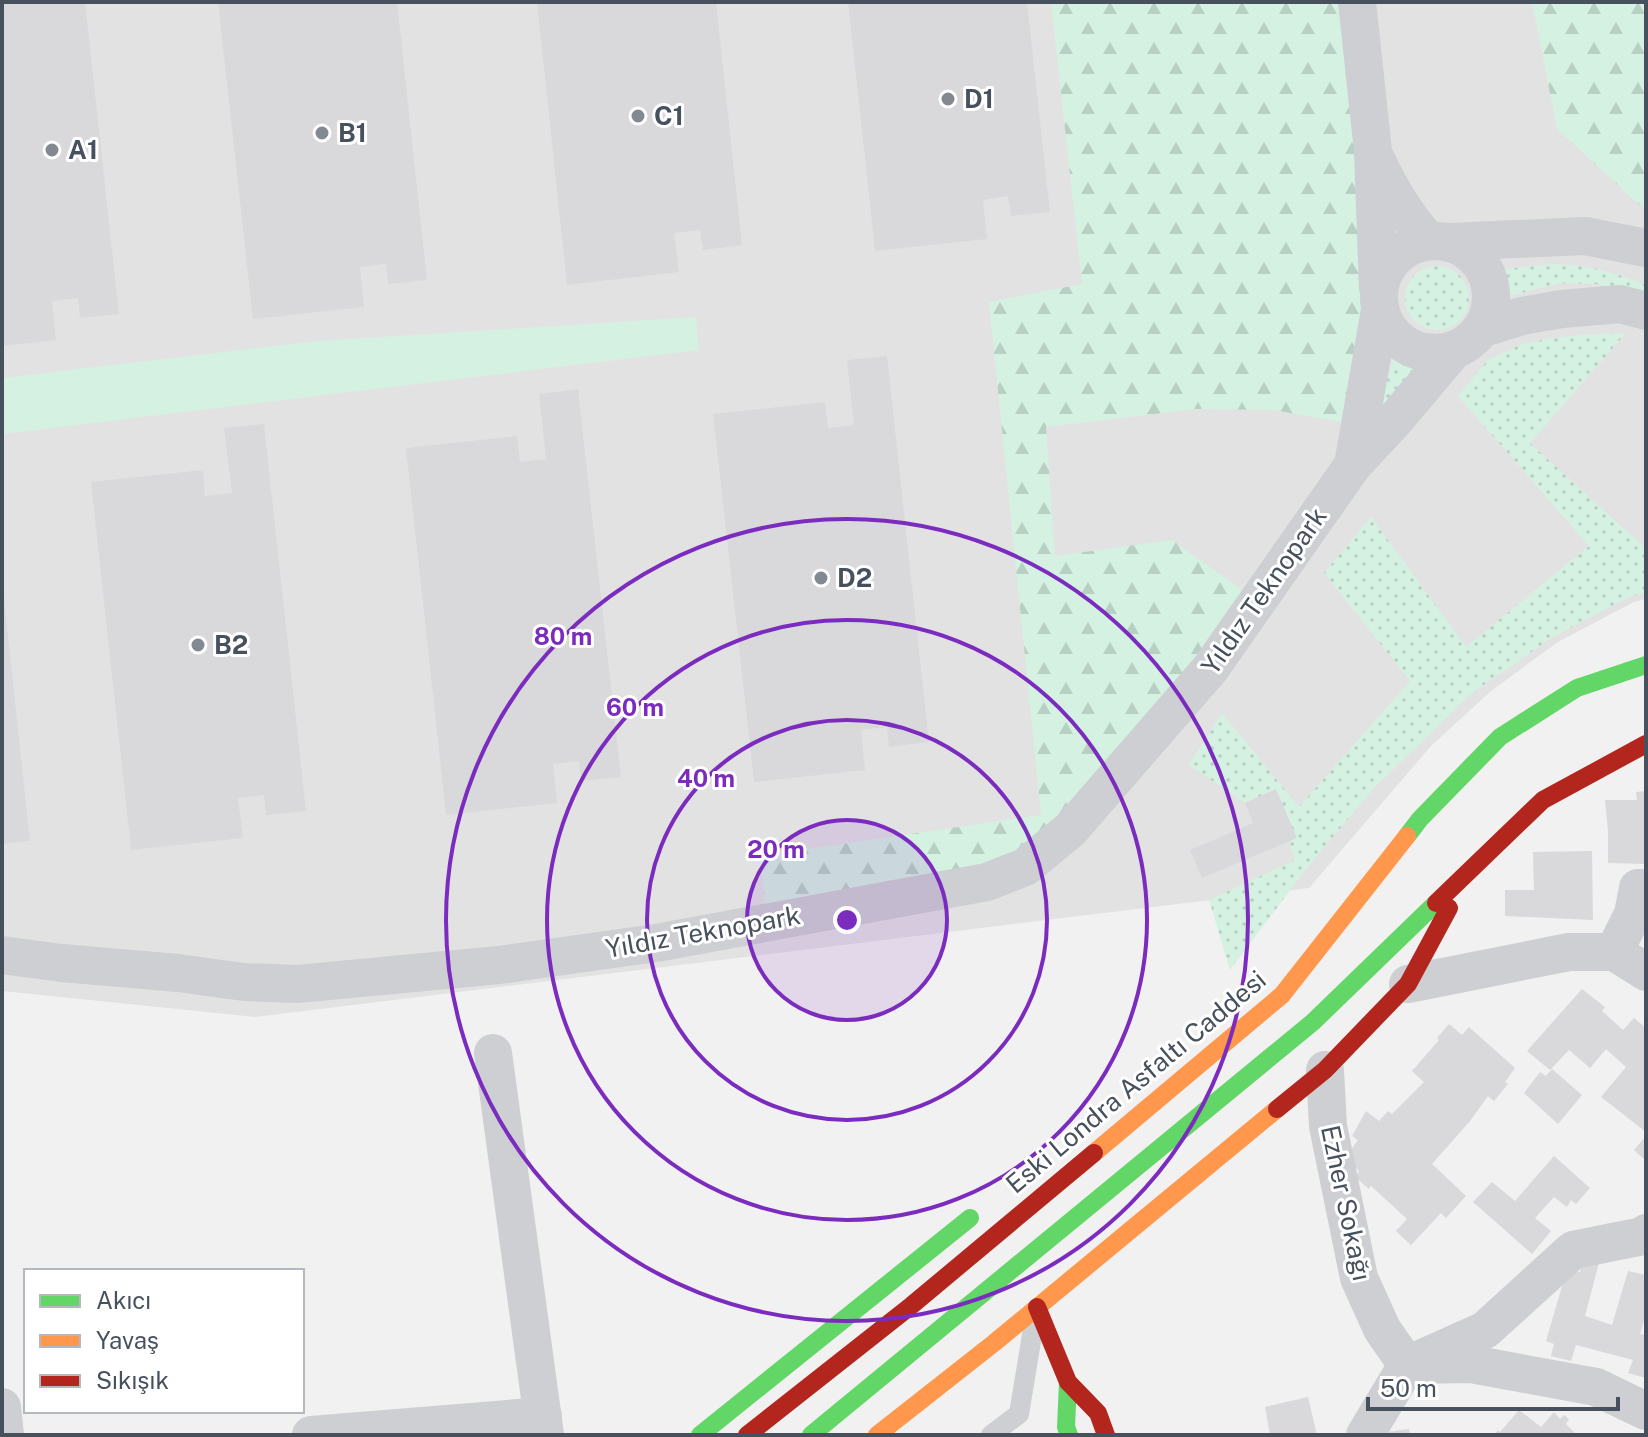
<svg xmlns="http://www.w3.org/2000/svg" width="1648" height="1437" font-family="'Public Sans',sans-serif">
<style>
.education{fill:#e3e2e3}
.grass{fill:url(#grass-dots)}
.forest{fill:url(#forest-firs)}
.green{fill:#d5f1e2}
.building{fill:#d9d9db}
.lines{fill:none;stroke-linecap:round;stroke-linejoin:round}
.lane{stroke:#cdcfd2;stroke-width:20}
.street{stroke:#cdcfd2;stroke-width:38}
.fast{stroke:#63d668;stroke-width:18}
.slow{stroke:#ff974d;stroke-width:18}
.jam{stroke:#b3261e;stroke-width:18}
.ring{fill:none;stroke:#7b2cbf;stroke-width:4}
.poi-dot{fill:#838991;stroke:#fff;stroke-width:3}
.labels{text-anchor:middle;stroke-width:6;stroke-linejoin:round;paint-order:stroke}
.poi-label{font-size:26px;font-weight:bold;fill:#47515e;stroke:#fff;text-anchor:start}
.street-label{font-size:26px;fill:#47515e;stroke:#fff}
.centre{fill:#7b2cbf;stroke:#fff;stroke-width:4}
.ring-label{font-size:24px;text-anchor:middle;font-weight:bold;fill:#7b2cbf;stroke:#fff;stroke-width:6;stroke-linejoin:round;paint-order:stroke}
</style>
<defs>
<pattern id="grass-dots" width="8" height="8" patternUnits="userSpaceOnUse" patternTransform="scale(2)"><rect width="8" height="8" fill="#d5f1e2"/><path d="M2 2h.1M6 6h.1" fill="none" stroke="#b8d0c4" stroke-width="1.8" stroke-linecap="round"/></pattern>
<pattern id="forest-firs" width="22" height="20" patternUnits="userSpaceOnUse" patternTransform="scale(2)"><rect width="22" height="20" fill="#d5f1e2"/><path d="M5 1l3.5 6h-7zM16 11l3.5 6h-7z" fill="#b8d0c4"/></pattern>
</defs>
<rect width="100%" height="100%" fill="#f2f1f1"/>
<path class="education" d="M2,2H1646V599L1634,602L1558,642L1491,691L1431,746L1309,888L255,1017L2,991Z"/>
<g class="grass">
<path d="M1553,264C1589,265 1613,272 1646,285V297L1597,284L1561,283L1509,296L1505,269Z"/>
<circle cx="1437" cy="298" r="32"/>
<path d="M1626,333L1530,443L1646,549V592L1629,597L1553,637L1472,693L1373,789L1307,868L1230,970L1209,900L1295,860L1289,842L1296,838L1276,790L1245,803L1189,765L1222,713L1299,807L1410,681L1324,573L1371,517L1466,647L1589,546L1458,396L1488,360L1520,345L1551,338L1592,334Z"/>
<path d="M1394,355L1418,368L1374,428Z"/>
</g>
<g class="forest">
<path d="M1051,2H1344L1371,316L1341,422L1274,410L1196,409L1046,427L1055,556L1172,540L1249,595L1082,802L1004,859L766,912L760,856L1041,815L989,302L1082,284Z"/>
<path d="M1532,2H1646V211L1557,129Z"/>
</g>
<path class="green" d="M696,317L698,350L2,434V378L318,341Z"/>
<g class="building">
<path d="M2,2H85L119,314L80,318L78,298L52,301L56,340L2,346Z"/>
<path d="M218,2H397L427,280L388,284L386,264L360,267L364,307L253,319Z"/>
<path d="M537,2H716L742,245L703,250L700,230L674,233L679,272L567,285Z"/>
<path d="M848,2H1027L1050,212L1011,216L1008,196L983,200L987,239L875,251Z"/>
<path d="M887,356L929,742L889,747L887,727L861,730L865,770L754,782L713,414L825,402L828,428L854,425L847,360Z"/>
<path d="M578,389L621,777L581,781L579,761L553,764L557,803L446,815L406,448L517,436L520,462L546,459L539,394Z"/>
<path d="M264,424L306,811L266,815L264,795L238,798L243,838L131,850L91,482L203,470L205,496L232,493L224,428Z"/>
<path d="M2,599H4L30,841L2,844Z"/>
<path d="M1276,789L1297,838L1202,878L1190,850L1253,823L1245,803Z"/>
<path d="M1646,791V864L1608,863V831L1605,800H1637L1636,792Z"/>
<path d="M1592,851L1593,920L1505,916V890H1534L1533,852Z"/>
<path d="M1582,989L1605,1007L1602,1011L1623,1030L1634,1018L1646,1028V1132L1601,1097L1626,1067L1606,1049L1590,1068L1569,1050L1550,1070L1527,1051Z"/>
<path d="M1449,1024L1462,1035L1469,1027L1515,1068L1505,1082L1508,1084L1494,1101L1488,1096L1470,1121L1432,1164L1466,1196L1446,1218L1441,1213L1411,1245L1396,1231L1407,1219L1371,1186L1369,1189L1355,1177L1359,1171L1345,1158L1358,1140L1352,1136L1366,1111L1379,1121L1388,1111L1392,1114L1424,1082L1412,1071L1439,1040L1437,1038Z"/>
<path d="M1552,1069L1582,1095L1558,1124L1524,1093L1540,1072L1546,1076Z"/>
<path d="M1646,1136V1161L1634,1150Z"/>
<path d="M1554,1156L1590,1188L1576,1204L1571,1200L1567,1207L1554,1197L1535,1218L1551,1231L1532,1254L1473,1202L1492,1182L1515,1201Z"/>
<path d="M1584,1258L1599,1263L1585,1316L1612,1325L1628,1271L1646,1275V1314L1640,1334L1646,1335V1378L1628,1373L1633,1360L1576,1345L1571,1361L1551,1356L1554,1344L1546,1341L1567,1269L1580,1272Z"/>
<path d="M1308,1397L1317,1435H1270L1265,1407Z"/>
<path d="M1519,1410L1541,1427L1554,1412L1560,1419L1564,1415L1569,1419L1566,1424L1577,1435H1494L1498,1430L1500,1432Z"/>
<path d="M1409,1429L1410,1435H1379V1433Z"/>
</g>
<g class="lines">
<path class="lane" d="M991,1435L1019,1414L1034,1323"/>
<g class="street">
<path d="M1357,2L1373,151L1378,288"/>
<path d="M1377,161C1391,191 1406,217 1429,241"/>
<circle cx="1435" cy="297" r="56"/>
<path d="M1449,242L1585,236L1646,248"/>
<path d="M1483,328L1522,316L1562,309L1620,304L1646,311"/>
<path d="M1353,465L1380,310"/>
<path d="M1614,952L1633,914L1638,888H1646"/>
<path d="M2,955L62,963L178,973L244,982L297,984L499,965L656,943L987,882L1025,867L1070,830L1210,669L1353,465L1394,421L1454,350"/>
<path d="M1408,984L1569,952H1614L1646,972"/>
<path d="M493,1053L545,1435"/>
<path d="M1325,1070L1328,1126L1359,1278L1382,1329L1407,1365L1471,1364L1596,1387L1646,1411"/>
<path d="M2,1407L5,1435"/>
<path d="M311,1435L543,1416"/>
<path d="M1365,1435L1407,1365L1485,1330L1573,1250L1643,1236L1646,1233"/>
</g>
<g class="fast">
<path d="M1407,836L1420,819L1500,737L1577,688L1646,665"/>
<path d="M1068,1382L1066,1427L1069,1435"/>
<path d="M700,1435L970,1218"/>
<path d="M811,1435L1313,1022L1436,903"/>
</g>
<g class="slow">
<path d="M1094,1153L1282,995L1407,836"/>
<path d="M877,1435L994,1343L1277,1109"/>
</g>
<g class="jam">
<path d="M1436,903L1543,800L1646,744"/>
<path d="M1277,1109L1325,1070L1408,984L1449,908"/>
<path d="M1037,1307L1068,1382L1098,1413L1106,1435"/>
<path d="M747,1435L912,1305L1094,1153"/>
</g>
</g>
<circle cx="847" cy="920" r="100" fill="#7b2cbf" fill-opacity=".12"/>
<g class="ring">
<circle cx="847" cy="920" r="100"/>
<circle cx="847" cy="920" r="200"/>
<circle cx="847" cy="920" r="300"/>
<circle cx="847" cy="920" r="401"/>
</g>
<g class="poi-dot">
<circle cx="948" cy="99" r="8"/>
<circle cx="638" cy="116" r="8"/>
<circle cx="322" cy="133" r="8"/>
<circle cx="52" cy="150" r="8"/>
<circle cx="821" cy="578" r="8"/>
<circle cx="198" cy="645" r="8"/>
</g>
<g class="labels">
<g class="poi-label">
<text x="964" y="108">D1</text>
<text x="654" y="125">C1</text>
<text x="338" y="142">B1</text>
<text x="68" y="159">A1</text>
<text x="837" y="587">D2</text>
<text x="214" y="654">B2</text>
</g>
<g class="street-label">
<text transform="translate(1264 591) rotate(-55)" y="9">Yıldız Teknopark</text>
<text transform="translate(703 932) rotate(-10)" y="9">Yıldız Teknopark</text>
<text transform="translate(1136 1082) rotate(-40)" y="9">Eski Londra Asfaltı Caddesi</text>
<text transform="translate(1346 1203) rotate(78)" y="9">Ezher Sokağı</text>
</g>
</g>
<circle cx="847" cy="920" r="12" class="centre"/>
<g class="ring-label">
<text x="563" y="645">80 m</text>
<text x="635" y="716">60 m</text>
<text x="706" y="787">40 m</text>
<text x="776" y="858">20 m</text>
</g>
<rect width="1648" height="1437" fill="none" stroke="#47515e" stroke-width="8"/>
<rect x="24" y="1269" width="280" height="144" fill="#ffffff" stroke="#b5b9bf" stroke-width="2"/>
<rect x="40" y="1295" width="40" height="12" fill="#63d668" stroke="#b5b9bf" stroke-width="2"/>
<text x="96" y="1309" font-size="24" fill="#47515e">Akıcı</text>
<rect x="40" y="1335" width="40" height="12" fill="#ff974d" stroke="#b5b9bf" stroke-width="2"/>
<text x="96" y="1349" font-size="24" fill="#47515e">Yavaş</text>
<rect x="40" y="1375" width="40" height="12" fill="#b3261e" stroke="#b5b9bf" stroke-width="2"/>
<text x="96" y="1389" font-size="24" fill="#47515e">Sıkışık</text>
<path d="M1368 1397v12h250v-12" fill="none" stroke="#47515e" stroke-width="4"/>
<text x="1380" y="1397" font-size="24" fill="#47515e" stroke="#ffffff" stroke-width="6" paint-order="stroke">50 m</text>
</svg>
